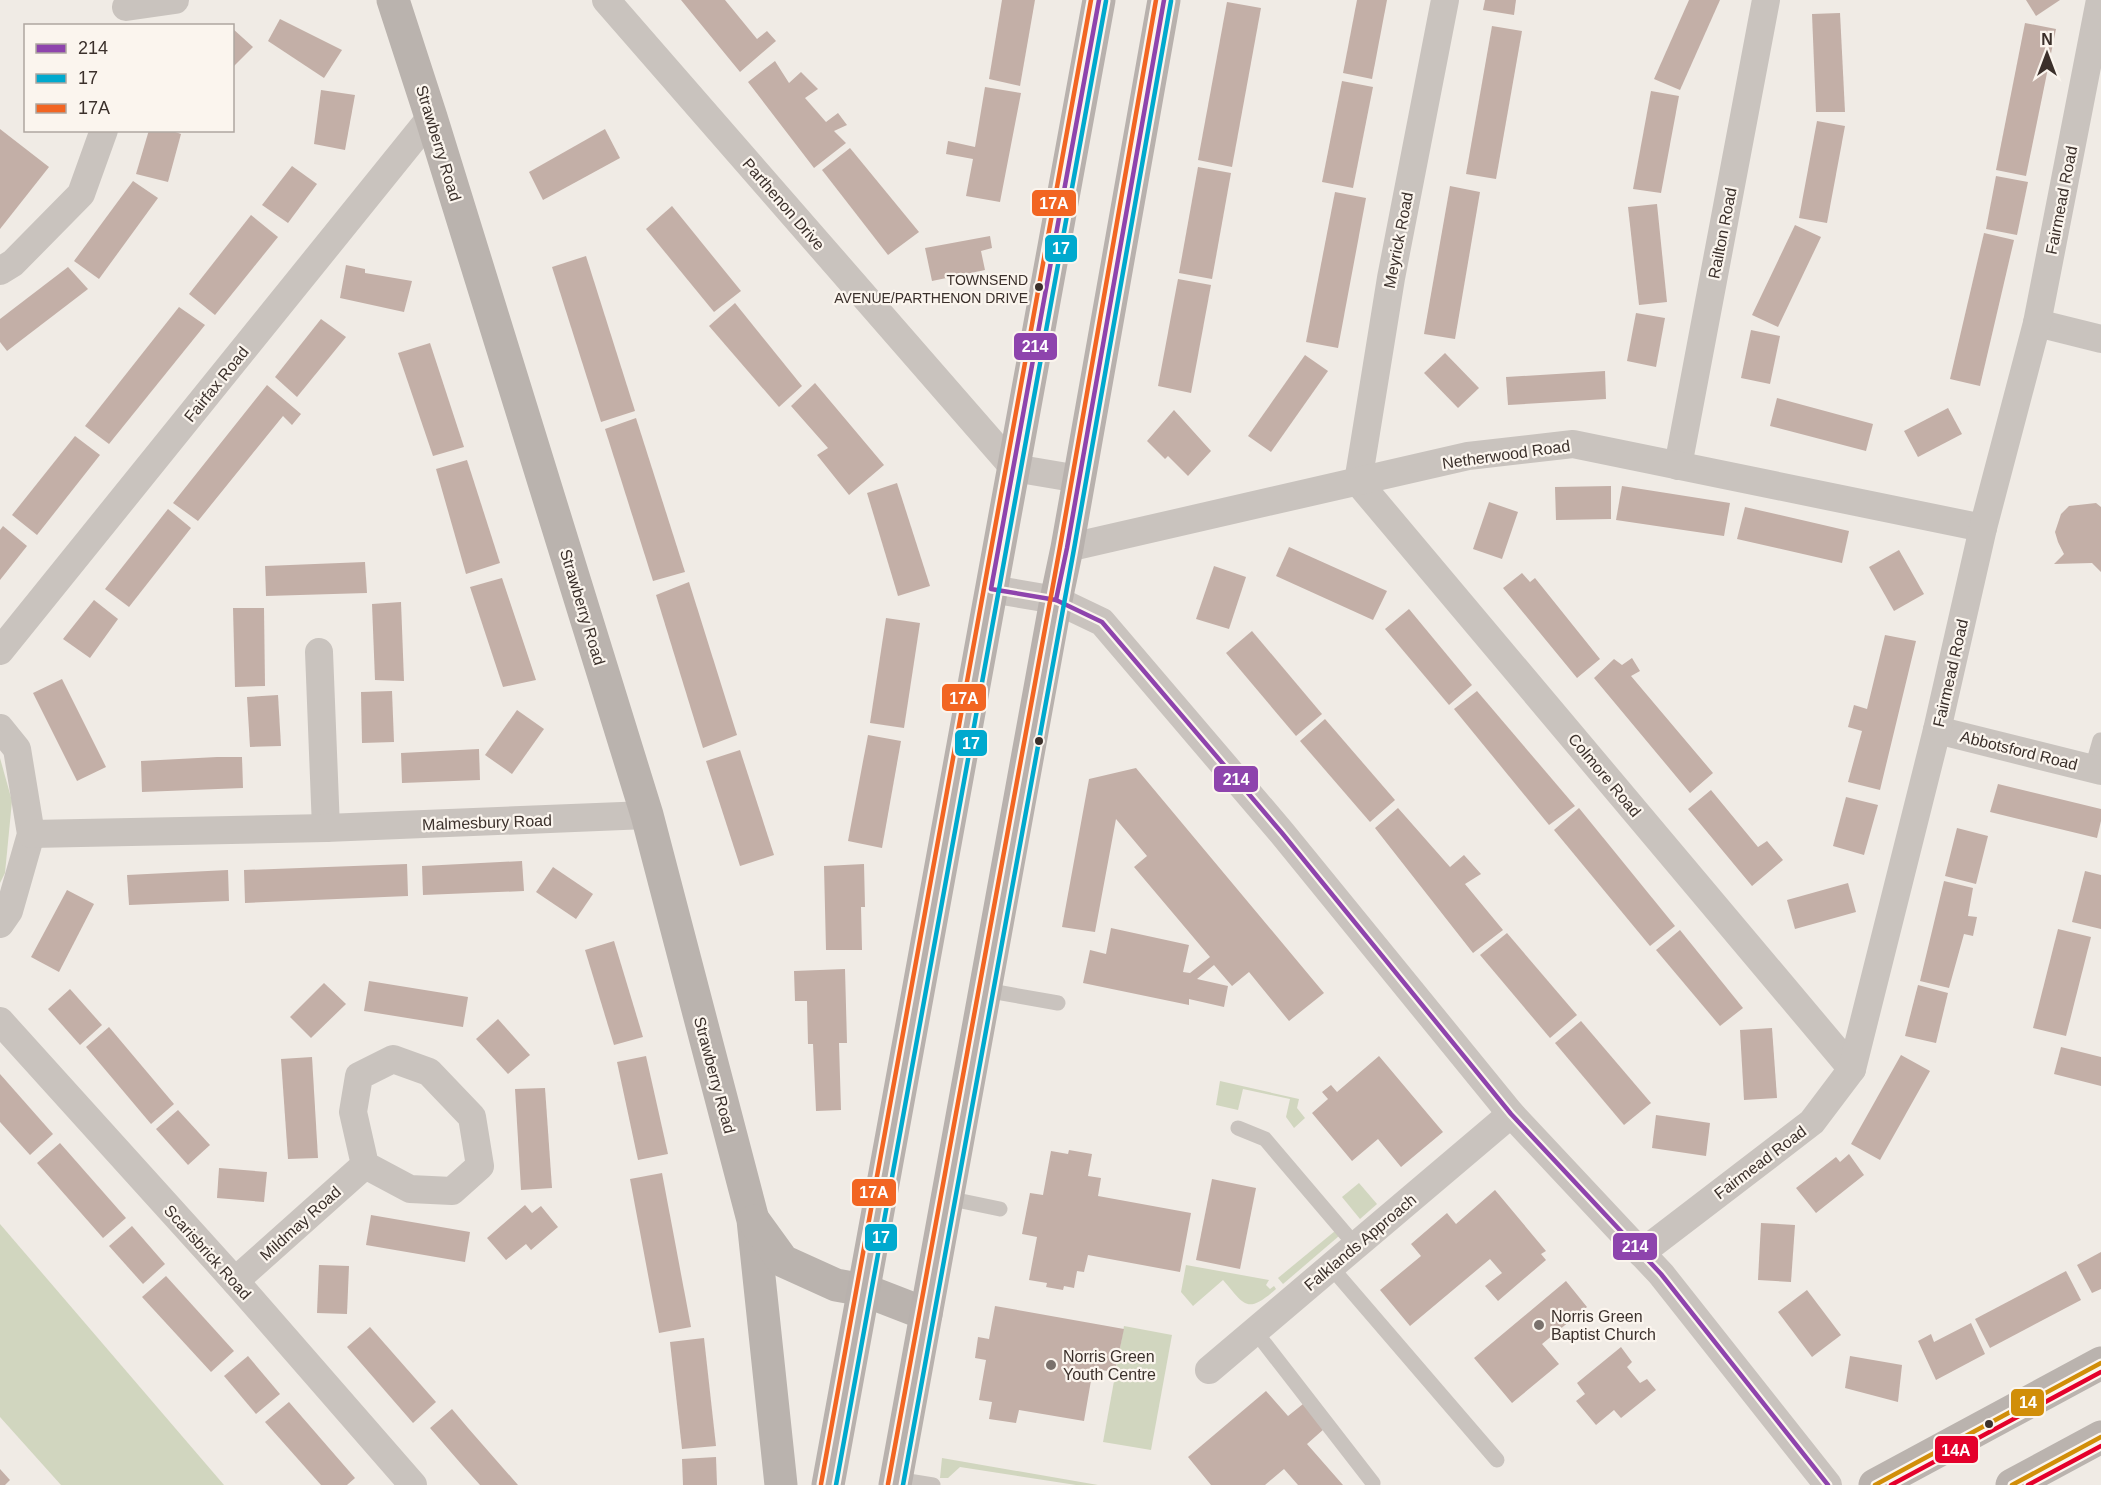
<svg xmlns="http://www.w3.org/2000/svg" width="2101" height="1485" font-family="Helvetica,sans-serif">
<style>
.green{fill:#d1d6bf}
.building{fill:#c3afa7}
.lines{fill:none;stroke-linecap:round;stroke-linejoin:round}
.lane{stroke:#c9c3be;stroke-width:15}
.street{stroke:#c9c3be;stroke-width:28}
.secondary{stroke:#bab3ae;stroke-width:33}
.primary{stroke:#b8b1ad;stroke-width:33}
.bus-1-casing{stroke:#fbf5ee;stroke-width:9}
.bus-2-casing{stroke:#fbf5ee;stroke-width:9}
.bus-3-casing{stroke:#fbf5ee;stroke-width:9}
.bus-4-casing{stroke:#fbf5ee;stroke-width:9}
.bus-5-casing{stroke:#fbf5ee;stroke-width:9}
.bus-1{stroke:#8e44ad;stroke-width:4.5}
.bus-2{stroke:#00a9ce;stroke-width:4.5}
.bus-3{stroke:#f26522;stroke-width:4.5}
.bus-4{stroke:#d18e09;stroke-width:4.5}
.bus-5{stroke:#e4002b;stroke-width:4.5}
.bus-dot{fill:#3b302b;stroke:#fbf5ee;stroke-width:2}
.poi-dot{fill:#7a716c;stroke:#fbf5ee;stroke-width:2}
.labels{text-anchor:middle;stroke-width:4.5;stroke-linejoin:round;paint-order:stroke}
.bus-label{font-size:14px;fill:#3b302b;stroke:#fbf5ee;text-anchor:end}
.street-label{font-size:16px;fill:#3b302b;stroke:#fbf5ee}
.poi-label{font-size:16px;fill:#3b302b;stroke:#fbf5ee;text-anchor:start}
.line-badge{stroke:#fbf5ee;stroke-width:2}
.badge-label{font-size:16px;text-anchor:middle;font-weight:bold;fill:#fff}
</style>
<rect width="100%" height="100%" fill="#f0ebe5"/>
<g class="green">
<path d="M0,758L12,801L5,873L0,883Z"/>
<path d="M1220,1081L1299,1099L1297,1108L1305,1118L1294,1128L1286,1117L1290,1099L1243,1089L1238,1110L1216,1105Z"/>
<path d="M1359,1183L1377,1204L1360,1219L1342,1197Z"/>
<path d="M0,1224L224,1485H61L0,1417Z"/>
<path d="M1335,1231L1339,1236L1283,1284L1278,1278Z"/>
<path d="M1186,1265L1269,1280L1266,1285L1270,1289L1274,1286L1276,1289C1246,1315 1245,1305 1223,1280L1193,1306L1181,1292Z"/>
<path d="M1124,1326L1172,1335L1151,1450L1103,1442Z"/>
<path d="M942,1458L1098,1485H1076L960,1467L948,1478H940Z"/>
</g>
<g class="building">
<path d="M681,0H725L757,39L767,31L776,41L740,72Z"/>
<path d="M1002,0H1035L1020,86L989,79Z"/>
<path d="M1357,0H1387L1372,79L1343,73Z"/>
<path d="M1485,0H1516L1514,15L1483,10Z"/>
<path d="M1689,0H1720L1680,90L1654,79Z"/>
<path d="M2026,0H2060L2036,16Z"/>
<path d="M1227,2L1261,8L1232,167L1198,160Z"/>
<path d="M1840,13L1845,112H1816L1812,14Z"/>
<path d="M280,19L342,50L324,78L268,41Z"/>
<path d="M2025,23L2056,29L2026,176L1996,170Z"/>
<path d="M1492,26L1522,31L1496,179L1466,174Z"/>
<path d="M232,28L253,47L232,68Z"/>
<path d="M775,61L789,83L801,72L818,89L805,98L826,122L838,113L847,125L834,131L846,143L814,168L748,82Z"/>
<path d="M1342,81L1373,87L1353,188L1322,182Z"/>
<path d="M985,87L1021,93L1000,202L966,196L973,159L946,154L948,141L975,147Z"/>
<path d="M321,90L355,95L345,150L314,144Z"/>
<path d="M1651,91L1679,96L1661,193L1633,189Z"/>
<path d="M1817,121L1845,126L1827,223L1799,218Z"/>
<path d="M0,129L49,167L0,229Z"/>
<path d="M605,129L620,158L543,200L529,172Z"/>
<path d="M149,130H170L181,134L168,182L136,174Z"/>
<path d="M850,148L919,232L888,255L822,170Z"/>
<path d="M292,166L317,184L288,223L262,205Z"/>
<path d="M1198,167L1231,173L1212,279L1179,273Z"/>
<path d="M1996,176L2028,182L2017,235L1986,229Z"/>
<path d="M133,181L158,198L99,279L74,261Z"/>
<path d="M1450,186L1480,192L1455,339L1424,334Z"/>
<path d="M1335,192L1366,198L1338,348L1306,342Z"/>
<path d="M1657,204L1667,302L1639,305L1628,207Z"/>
<path d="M672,206L741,291L714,312L646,229Z"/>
<path d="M251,215L278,237L215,315L189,294Z"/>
<path d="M1795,225L1821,237L1778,327L1752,315Z"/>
<path d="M1984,233L2014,240L1980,386L1950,379Z"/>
<path d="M990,236L992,248L981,251L985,270L932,281L925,248Z"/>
<path d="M586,256L635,411L601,422L552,267Z"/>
<path d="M346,265L365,269V273L412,281L404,312L340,298Z"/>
<path d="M68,267L88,289L7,351L0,342V319Z"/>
<path d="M1178,279L1211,285L1191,393L1158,386Z"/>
<path d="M735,303L802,386L779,407L709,326Z"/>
<path d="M179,307L205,325L109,444L85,426Z"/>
<path d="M1636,313L1665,318L1656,367L1627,361Z"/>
<path d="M321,319L346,337L297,397L275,377Z"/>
<path d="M1751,330L1780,336L1770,384L1741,378Z"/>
<path d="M430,343L464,447L433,456L398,353Z"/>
<path d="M1445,353L1479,388L1458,408L1424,373Z"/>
<path d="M1305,355L1328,371L1271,452L1248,436Z"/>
<path d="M1605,371L1606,399L1508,405L1506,377Z"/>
<path d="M815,383L884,465L849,495L817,455L828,448L791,406Z"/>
<path d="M267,385L301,414L292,425L283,416L198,521L173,503Z"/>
<path d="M1777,398L1873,424L1866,451L1770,426Z"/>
<path d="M1948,408L1962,434L1918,457L1904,431Z"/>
<path d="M1174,410L1211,451L1188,476L1168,456L1165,459L1147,441Z"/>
<path d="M636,418L685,572L653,581L605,429Z"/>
<path d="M75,436L100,455L37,535L12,515Z"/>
<path d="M467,460L500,563L466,574L436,469Z"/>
<path d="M897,483L930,586L898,596L867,493Z"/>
<path d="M1611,486V519L1556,520L1555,487Z"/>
<path d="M1622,486L1730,503L1724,536L1616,520Z"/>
<path d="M1489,502L1518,512L1502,559L1473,549Z"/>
<path d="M2096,503L2101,507V572L2092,563L2054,564L2064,554L2058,542L2055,532L2061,514L2069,506Z"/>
<path d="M1745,507L1849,531L1842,563L1737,539Z"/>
<path d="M168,509L191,528L129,607L105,589Z"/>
<path d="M3,526L27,546L0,580V530Z"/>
<path d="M1289,547L1387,591L1373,620L1276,576Z"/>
<path d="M1899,550L1924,594L1894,611L1869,567Z"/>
<path d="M365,562L367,593L266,596L265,566Z"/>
<path d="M1214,566L1246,577L1229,629L1196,619Z"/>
<path d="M1522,573L1530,582L1535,578L1600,659L1577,678L1503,588Z"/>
<path d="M502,578L536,680L503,687L470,587Z"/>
<path d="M689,582L737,735L703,748L656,595Z"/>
<path d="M94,600L118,619L90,658L63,639Z"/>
<path d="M401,602L404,681L375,680L372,604Z"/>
<path d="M233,608H264L265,686L235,687Z"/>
<path d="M1409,609L1472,685L1449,705L1385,629Z"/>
<path d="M886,618L920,623L904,728L870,723Z"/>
<path d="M1252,631L1322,714L1296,736L1226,653Z"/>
<path d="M1885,635L1916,641L1880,790L1848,782L1862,731L1848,727L1854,705L1867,709Z"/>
<path d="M1632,658L1640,671L1631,676L1713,773L1690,793L1594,678L1614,659L1622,665Z"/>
<path d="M62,679L106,767L77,781L33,693Z"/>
<path d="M392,691L394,742L362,743L361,692Z"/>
<path d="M1477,691L1575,806L1549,825L1454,709Z"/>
<path d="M278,695L281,746L250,747L247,697Z"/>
<path d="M517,710L544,729L512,774L485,755Z"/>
<path d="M1325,719L1395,800L1370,822L1300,741Z"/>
<path d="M868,735L901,741L882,848L848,841Z"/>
<path d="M479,749L480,780L402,783L401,753Z"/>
<path d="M740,750L774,855L740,866L706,761Z"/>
<path d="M217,757H242L243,788L142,792L141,761Z"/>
<path d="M1136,768L1324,993L1289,1021L1249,972L1232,986L1214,965L1197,979L1228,986L1224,1007L1189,999V1005L1083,983L1090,950L1106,954L1111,928L1189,945L1183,972L1190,973L1210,957L1134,867L1147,856L1116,819L1095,932L1062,927L1089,779Z"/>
<path d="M1998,784L2101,809V821L2097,838L1990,812Z"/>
<path d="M1711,790L1758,847L1767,841L1783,860L1752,886L1688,809Z"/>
<path d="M1846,797L1878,805L1864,855L1833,846Z"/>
<path d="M1398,808L1450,867L1464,855L1481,874L1465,884L1503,930L1473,953L1375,828Z"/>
<path d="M1579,808L1675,926L1650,946L1554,830Z"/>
<path d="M1957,828L1988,836L1976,884L1945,876Z"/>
<path d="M522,861L524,891L423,895L422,866Z"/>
<path d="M407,864L408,896L245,903L244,870Z"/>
<path d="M864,864L865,907H861L862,950H826L824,866Z"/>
<path d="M553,867L593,894L576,919L536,892Z"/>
<path d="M228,870L229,901L129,905L127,875Z"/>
<path d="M2085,871L2101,875V929L2072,922Z"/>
<path d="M1944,881L1973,888L1968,916L1977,917L1973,936L1964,934L1949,988L1920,981Z"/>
<path d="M1848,883L1856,912L1795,929L1787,900Z"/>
<path d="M67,890L94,904L59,972L31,957Z"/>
<path d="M2058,929L2091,937L2066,1036L2033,1028Z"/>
<path d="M1680,930L1743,1008L1720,1026L1656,950Z"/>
<path d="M1507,933L1577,1015L1550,1038L1480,955Z"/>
<path d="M614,941L643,1037L614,1045L585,950Z"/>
<path d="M845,969L847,1043H839L841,1110L816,1111L813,1044H808L807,1001H795L794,971Z"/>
<path d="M369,981L468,997L463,1027L364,1011Z"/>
<path d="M324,983L346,1004L311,1038L290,1017Z"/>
<path d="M1918,985L1948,993L1936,1043L1905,1036Z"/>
<path d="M70,989L102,1025L80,1045L48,1009Z"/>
<path d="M498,1019L530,1055L508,1074L476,1039Z"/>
<path d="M1581,1021L1651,1103L1624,1125L1555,1043Z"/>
<path d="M109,1027L174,1104L151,1124L86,1047Z"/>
<path d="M1772,1028L1777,1098L1744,1100L1740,1030Z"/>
<path d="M2061,1047L2101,1057V1086L2054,1074Z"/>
<path d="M1901,1055L1930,1071L1880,1160L1851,1144Z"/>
<path d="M646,1056L668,1154L638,1160L617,1062Z"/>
<path d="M1379,1056L1443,1132L1401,1167L1378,1139L1352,1161L1312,1113L1328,1099L1322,1092L1331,1085L1337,1092Z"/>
<path d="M312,1057L318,1158L288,1159L281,1059Z"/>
<path d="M0,1074L53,1134L30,1155L0,1122Z"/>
<path d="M545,1088L552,1188L521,1190L515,1089Z"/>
<path d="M178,1110L210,1145L188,1165L156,1129Z"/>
<path d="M1656,1115L1710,1123L1706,1156L1652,1148Z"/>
<path d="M60,1143L126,1218L103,1238L37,1163Z"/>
<path d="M1069,1150L1092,1154L1088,1176L1101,1178L1098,1196L1191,1213L1180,1272L1088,1255L1084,1272L1077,1271L1074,1288L1064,1286L1063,1290L1046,1287L1047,1283L1029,1280L1037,1237L1022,1234L1030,1193L1043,1195L1051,1151L1068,1154Z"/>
<path d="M1849,1154L1864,1175L1816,1213L1796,1188L1836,1157L1840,1162Z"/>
<path d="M219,1168L267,1172L264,1202L217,1198Z"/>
<path d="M662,1173L691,1327L659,1333L630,1179Z"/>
<path d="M1212,1179L1256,1188L1240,1269L1196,1260Z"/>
<path d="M1495,1190L1546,1251L1541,1254L1546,1260L1498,1301L1485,1286L1502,1273L1490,1259L1410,1326L1380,1290L1421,1256L1411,1244L1447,1213L1456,1224Z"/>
<path d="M525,1205L532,1213L541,1206L558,1227L531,1250L526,1244L506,1260L487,1238Z"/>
<path d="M371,1215L470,1232L465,1262L366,1245Z"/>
<path d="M1761,1223L1795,1225L1791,1282L1758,1280Z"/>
<path d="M132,1226L165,1264L143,1284L109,1246Z"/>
<path d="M2101,1252V1289L2092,1293L2077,1265Z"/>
<path d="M319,1265L349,1266L347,1314L317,1313Z"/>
<path d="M2066,1271L2081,1300L1990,1348L1975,1319Z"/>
<path d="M166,1276L234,1351L211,1372L142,1297Z"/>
<path d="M1566,1281L1587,1307L1542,1344L1559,1364L1512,1403L1474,1358Z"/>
<path d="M1807,1290L1841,1335L1812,1357L1778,1312Z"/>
<path d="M995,1306L1124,1329L1115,1372L1093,1369L1084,1421L1019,1410L1016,1423L989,1419L992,1402L979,1400L986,1360L975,1358L978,1337L989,1339Z"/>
<path d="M1971,1323L1985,1354L1936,1380L1918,1341L1931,1334L1934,1342Z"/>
<path d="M370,1327L436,1402L413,1423L347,1347Z"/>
<path d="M704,1338L716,1446L682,1449L670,1342Z"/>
<path d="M1621,1347L1632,1362L1627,1367L1640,1383L1647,1379L1656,1390L1621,1418L1614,1410L1596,1425L1576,1401L1585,1394L1577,1383Z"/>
<path d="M248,1356L280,1394L256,1414L224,1376Z"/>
<path d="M1850,1356L1902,1365L1898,1402L1845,1388Z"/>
<path d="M1266,1391L1288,1416L1303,1404L1324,1429L1307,1444L1343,1485H1298L1284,1469L1265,1485H1211L1188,1457Z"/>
<path d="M289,1402L355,1478L347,1485H321L265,1422Z"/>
<path d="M452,1409L468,1428L518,1485H480L463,1466L430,1428Z"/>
<path d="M716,1457L717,1485H683L682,1459Z"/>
<path d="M0,1469L10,1480L5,1485H0Z"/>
</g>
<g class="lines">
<g class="lane">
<path d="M2092,768L2100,740"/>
<path d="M985,990L1058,1003"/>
<path d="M1238,1128L1265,1139L1356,1246"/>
<path d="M947,1198L1000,1209"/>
<path d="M1331,1267L1497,1460"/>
<path d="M1255,1331L1373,1483"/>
<path d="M896,1479L933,1485"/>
</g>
<g class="street">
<path d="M606,0L1014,468L1079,479"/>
<path d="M1445,0L1391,278L1358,482L1852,1069"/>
<path d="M126,7L175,0"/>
<path d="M0,271L13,263L81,194L104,130"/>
<path d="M2037,323L2101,339"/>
<path d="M1678,466L1766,0"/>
<path d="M1067,548L1468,456L1573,444L1983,528"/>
<path d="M991,589L1056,600L1102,622L1282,833L1511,1114L1661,1274L1828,1485"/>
<path d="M0,651L431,117"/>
<path d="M319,652L326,828"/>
<path d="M0,728L17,749L31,834L9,911L0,924"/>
<path d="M1937,730L2101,771"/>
<path d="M31,834L326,828L647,815"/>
<path d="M0,1021L235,1281L413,1485"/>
<path d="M1641,1253L1812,1122L1852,1069L1937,730L1983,528L2037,323L2100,0"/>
<path d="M235,1281L365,1165L353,1112L359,1076L393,1059L429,1072L472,1117L480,1166L452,1191L410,1189L365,1165"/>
<path d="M1209,1370L1511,1114"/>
</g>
<g class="secondary">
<path d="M393,0L431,117L647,815L753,1220L781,1485"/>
<path d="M754,1221L783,1261L836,1285L864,1290L926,1314"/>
<path d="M1875,1485L2101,1363"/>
<path d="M2012,1485L2101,1437"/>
</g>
<g class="primary">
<path d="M828,1485L1099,0"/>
<path d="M895,1485L1056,600L1067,548L1164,0"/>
</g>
<g class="bus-1-casing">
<g id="bus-1">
<path d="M1099,0L991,589L1056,600L1102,622L1282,833L1511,1114L1661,1274L1828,1485"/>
<path d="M1056,600L1067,548L1164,0"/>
</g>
</g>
<g class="bus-2-casing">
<g id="bus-2">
<path d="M836,1485L1106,1"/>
<path d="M903,1485L1074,549L1171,1"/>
</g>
</g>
<g class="bus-3-casing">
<g id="bus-3">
<path d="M821,1484L1091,0"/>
<path d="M888,1484L1060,547L1156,0"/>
</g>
</g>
<g class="bus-4-casing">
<g id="bus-4">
<path d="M1875,1485L2101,1363"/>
<path d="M2012,1485L2101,1437"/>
</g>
</g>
<g class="bus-5-casing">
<g id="bus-5">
<path d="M1891,1485L2101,1372"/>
<path d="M2028,1485L2101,1446"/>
</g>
</g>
<use href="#bus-1" class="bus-1"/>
<use href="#bus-2" class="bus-2"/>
<use href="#bus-3" class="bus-3"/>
<use href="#bus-4" class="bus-4"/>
<use href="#bus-5" class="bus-5"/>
</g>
<g class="bus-dot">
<circle cx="1039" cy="287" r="5"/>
<circle cx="1039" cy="741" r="5"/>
<circle cx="1989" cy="1424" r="5"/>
</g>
<g class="poi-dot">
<circle cx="1539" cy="1325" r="6"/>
<circle cx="1051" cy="1365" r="6"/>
</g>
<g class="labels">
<g class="bus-label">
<text x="1028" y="285">TOWNSEND<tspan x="1028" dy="18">AVENUE/PARTHENON DRIVE</tspan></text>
</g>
<g class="street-label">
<text transform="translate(439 143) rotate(73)" y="6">Strawberry Road</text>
<text transform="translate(2061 200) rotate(-79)" y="6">Fairmead Road</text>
<text transform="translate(784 204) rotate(49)" y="6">Parthenon Drive</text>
<text transform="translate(1722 233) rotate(-79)" y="6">Railton Road</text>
<text transform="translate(1398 240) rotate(-79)" y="6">Meyrick Road</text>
<text transform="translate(216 384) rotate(-51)" y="6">Fairfax Road</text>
<text transform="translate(1506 454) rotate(-8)" y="6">Netherwood Road</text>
<text transform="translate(583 607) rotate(73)" y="6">Strawberry Road</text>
<text transform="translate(1950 673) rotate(-77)" y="6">Fairmead Road</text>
<text transform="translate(2019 750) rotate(14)" y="6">Abbotsford Road</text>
<text transform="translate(1605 775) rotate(50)" y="6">Colmore Road</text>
<text transform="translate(487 822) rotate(-2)" y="6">Malmesbury Road</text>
<text transform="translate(715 1075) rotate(75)" y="6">Strawberry Road</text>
<text transform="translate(1760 1162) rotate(-37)" y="6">Fairmead Road</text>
<text transform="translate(300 1223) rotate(-42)" y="6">Mildmay Road</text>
<text transform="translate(1360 1242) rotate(-40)" y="6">Falklands Approach</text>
<text transform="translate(208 1252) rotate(48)" y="6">Scarisbrick Road</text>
</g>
<g class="poi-label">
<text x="1551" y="1322">Norris Green<tspan x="1551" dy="18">Baptist Church</tspan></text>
<text x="1063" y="1362">Norris Green<tspan x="1063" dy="18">Youth Centre</tspan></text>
</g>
</g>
<g class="line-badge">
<rect x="1031" y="189" width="46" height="28" rx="6" fill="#f26522"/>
<rect x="1044" y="234" width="34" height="29" rx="6" fill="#00a9ce"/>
<rect x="1013" y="332" width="45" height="29" rx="6" fill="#8e44ad"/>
<rect x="941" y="683" width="46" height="29" rx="6" fill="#f26522"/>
<rect x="954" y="729" width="34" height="28" rx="6" fill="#00a9ce"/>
<rect x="1213" y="765" width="46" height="28" rx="6" fill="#8e44ad"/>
<rect x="851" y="1178" width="46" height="29" rx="6" fill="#f26522"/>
<rect x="864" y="1223" width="34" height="29" rx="6" fill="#00a9ce"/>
<rect x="1612" y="1232" width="46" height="29" rx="6" fill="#8e44ad"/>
<rect x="2010" y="1388" width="35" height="29" rx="6" fill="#d18e09"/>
<rect x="1934" y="1435" width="45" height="29" rx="6" fill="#e4002b"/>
</g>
<g class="badge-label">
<text x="1054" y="209">17A</text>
<text x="1061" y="254">17</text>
<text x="1035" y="352">214</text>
<text x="964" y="704">17A</text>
<text x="971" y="749">17</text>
<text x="1236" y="785">214</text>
<text x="874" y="1198">17A</text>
<text x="881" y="1243">17</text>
<text x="1635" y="1252">214</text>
<text x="2028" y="1408">14</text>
<text x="1956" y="1456">14A</text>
</g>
<rect x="24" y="24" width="210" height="108" fill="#fbf5ee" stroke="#aea6a0" stroke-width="1.5"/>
<rect x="36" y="44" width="30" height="9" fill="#8e44ad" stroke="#aea6a0" stroke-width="1.5"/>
<text x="78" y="54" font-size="18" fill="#3b302b">214</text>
<rect x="36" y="74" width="30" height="9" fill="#00a9ce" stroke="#aea6a0" stroke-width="1.5"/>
<text x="78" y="84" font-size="18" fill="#3b302b">17</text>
<rect x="36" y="104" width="30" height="9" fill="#f26522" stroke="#aea6a0" stroke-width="1.5"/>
<text x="78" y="114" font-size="18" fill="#3b302b">17A</text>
<g transform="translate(2047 54)" stroke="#fbf5ee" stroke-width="4.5" paint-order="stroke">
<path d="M0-4.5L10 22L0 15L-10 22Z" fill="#3b302b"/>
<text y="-9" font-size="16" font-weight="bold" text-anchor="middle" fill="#3b302b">N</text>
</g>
</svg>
